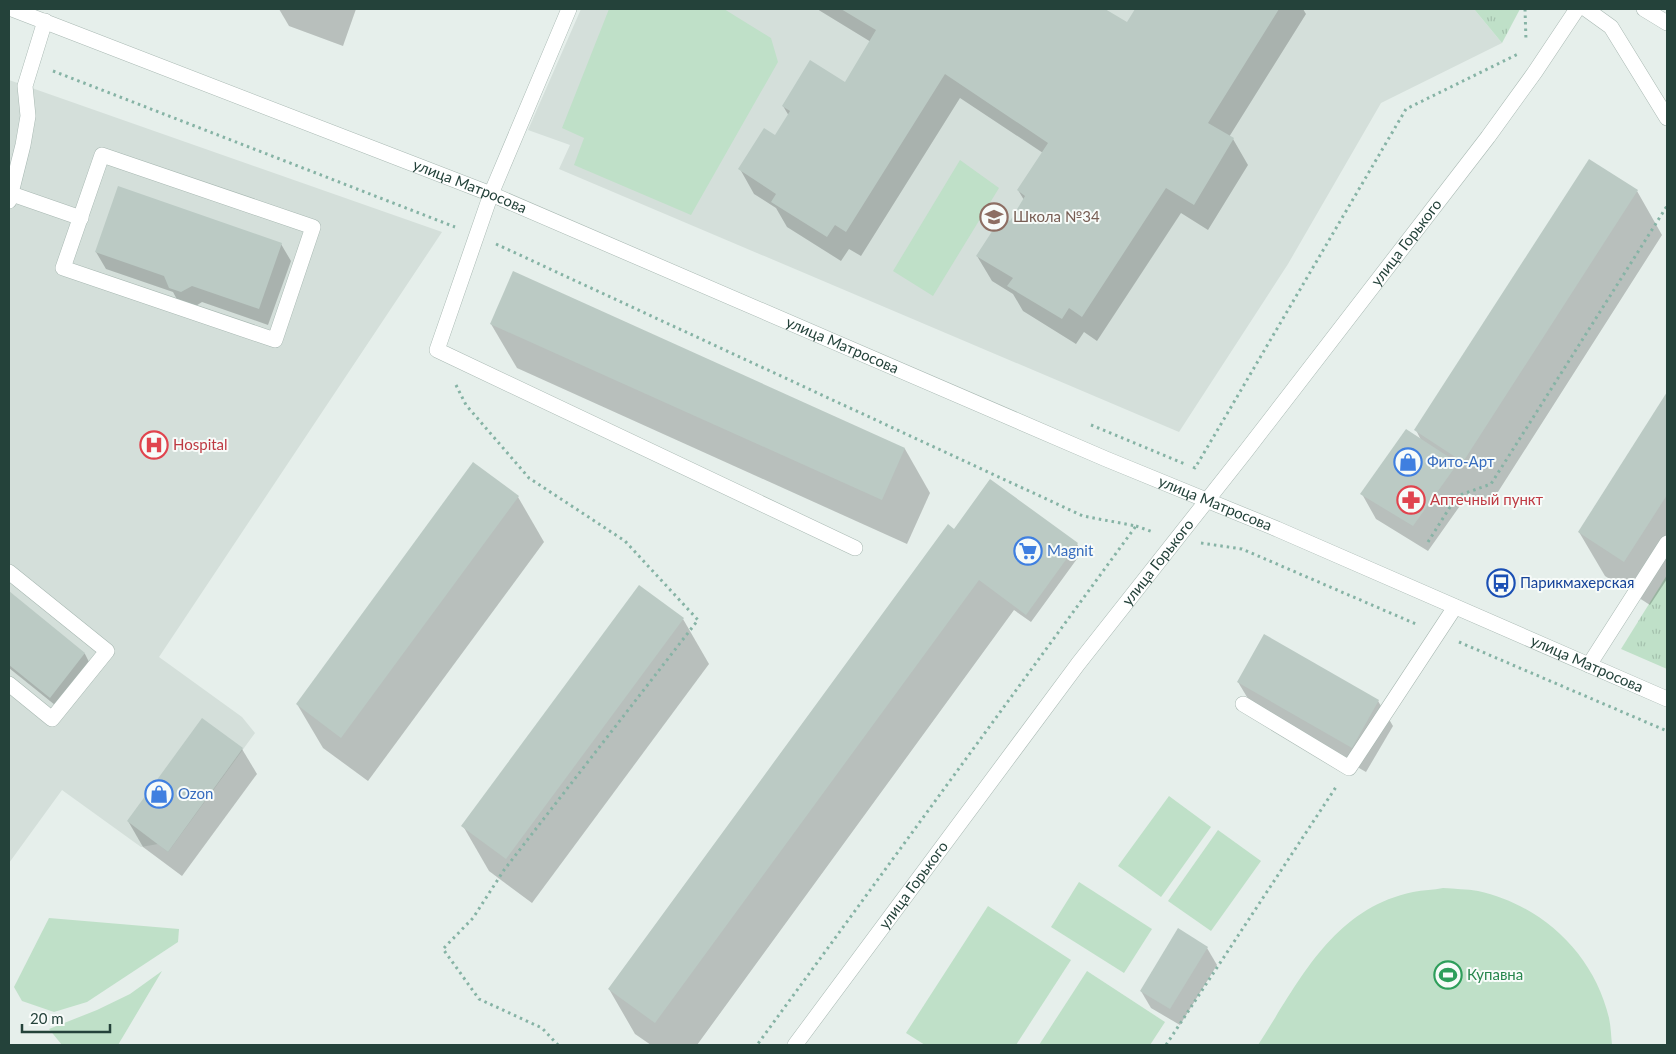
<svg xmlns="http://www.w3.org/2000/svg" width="1676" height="1054" font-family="Lato,sans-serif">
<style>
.built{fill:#d4dfda}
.grass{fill:#bfe0c8}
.park{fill:url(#park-tufts)}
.shadow{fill:#0003}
.building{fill:#bbcac4}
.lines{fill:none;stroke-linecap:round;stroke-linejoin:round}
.minor-casing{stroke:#a8b8b2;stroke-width:16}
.path{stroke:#86b3a5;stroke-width:3;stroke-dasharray:2.5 4;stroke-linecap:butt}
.minor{stroke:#fff;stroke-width:15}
.labels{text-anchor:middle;stroke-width:4;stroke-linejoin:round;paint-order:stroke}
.street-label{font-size:15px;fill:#24423a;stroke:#f7fbf9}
.education-label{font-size:15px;fill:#785e54;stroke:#f7fbf9;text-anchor:start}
.health-label{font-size:15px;fill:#be3a42;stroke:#f7fbf9;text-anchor:start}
.shop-label{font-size:15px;fill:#366cbe;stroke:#f7fbf9;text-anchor:start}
.transit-label{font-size:15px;fill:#164399;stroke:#f7fbf9;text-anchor:start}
.leisure-label{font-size:15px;fill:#27864d;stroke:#f7fbf9;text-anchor:start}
</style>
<defs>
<pattern id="park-tufts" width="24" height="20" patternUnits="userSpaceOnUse" patternTransform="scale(1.25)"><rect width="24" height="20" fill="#bfe0c8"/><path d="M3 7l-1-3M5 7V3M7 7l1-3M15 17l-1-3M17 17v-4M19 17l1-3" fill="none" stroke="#a4c1ad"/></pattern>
</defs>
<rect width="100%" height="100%" fill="#e6efeb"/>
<g class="built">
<path d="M581,9H1474L1502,43L1381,103L1288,264L1179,432L559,169L570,145L528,130Z"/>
<path d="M9,80L442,232L159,657L242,717L255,733L168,852L158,844L141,847L62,790L9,863Z"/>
</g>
<g class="grass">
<path d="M609,9H724L771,38L778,62L691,215L574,165L584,138L562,128Z"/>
<path d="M960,160L999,188L933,296L893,271Z"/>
<path d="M1169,796L1211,827L1161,897L1118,866Z"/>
<path d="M1218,830L1261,861L1211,931L1168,901Z"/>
<path d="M1079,882L1152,929L1124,973L1051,927Z"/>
<path d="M1443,888C1455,889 1467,889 1478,891C1542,905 1594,954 1609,1018C1611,1027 1611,1036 1612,1045H1258C1299,982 1332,909 1413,892C1423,890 1434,890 1443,888Z"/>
<path d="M988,906L1071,960L1016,1045H925L906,1033Z"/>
<path d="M49,918L179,929L178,942L87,1002L54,1012L22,1001L14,987Z"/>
<path d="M162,971L118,1045H62L49,1029L97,1010L130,994Z"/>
<path d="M1087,971L1165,1022L1150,1045H1039Z"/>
</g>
<g class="park">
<path d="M1474,9H1520L1502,43Z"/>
<path d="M1667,575V669L1621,649Z"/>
</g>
<g class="shadow">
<path d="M279,9H356L343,46L289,26Z"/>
<path d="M817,9H1103L1127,24L1137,9H1303L1306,14L1229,137L1233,139L1248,165L1208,230L1181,213L1097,341L1084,332L1076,344L1023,311L1013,294L992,281L977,256L1010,222L1024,200L1018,190L1043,153L960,98L861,256L849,249L841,261L787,227L776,208L754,194L740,169L775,137L789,116L783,106L845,84L871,42Z"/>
<path d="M1637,191L1662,235L1489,506L1469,493L1428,551L1376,519L1362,494L1421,440L1416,430Z"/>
<path d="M281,244L291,261L268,325L202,302L191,309L180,305L173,292L106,269L96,252Z"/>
<path d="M491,324L905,449L930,493L907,544L517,368Z"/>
<path d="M1667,395V579L1650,605L1605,576L1579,532Z"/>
<path d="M474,464L518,497L544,542L368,781L323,748L297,704Z"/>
<path d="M990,480L1077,544L1082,552L1031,622L1014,610L697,1045H651L635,1034L609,989L958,533Z"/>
<path d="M9,593L85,654L89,662L55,705L9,668Z"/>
<path d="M683,619L709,664L532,903L489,871L463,826Z"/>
<path d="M1238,682L1378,701L1393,726L1366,772L1253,707Z"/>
<path d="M203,720L242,749L257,774L182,876L143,847L128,821Z"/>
<path d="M1207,948L1217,965L1180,1025L1151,1008L1141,991Z"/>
</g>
<g class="building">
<path d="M841,9H1105L1127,22L1135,9H1279L1208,123L1234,138L1194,205L1166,188L1082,317L1069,308L1062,319L1007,286L1013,278L976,256L1002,216L1010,221L1025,196L1017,190L1048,143L945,74L846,232L835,225L827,237L771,202L776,194L738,169L764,128L775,135L790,111L782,106L810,60L845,82L876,30Z"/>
<path d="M1589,159L1638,190L1463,462L1414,430Z"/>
<path d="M118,186L282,243L259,309L192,286L181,292L169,288L164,276L95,252Z"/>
<path d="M513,271L905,448L882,500L490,324Z"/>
<path d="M1667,392V495L1624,562L1578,532Z"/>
<path d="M1406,429L1458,463L1413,526L1360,494Z"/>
<path d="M473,462L519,496L341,738L296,704Z"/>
<path d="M990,479L1078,543L1026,615L979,580L655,1023L608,989L948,524L954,529Z"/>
<path d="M639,585L684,618L506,859L461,826Z"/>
<path d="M9,591L85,653L50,698L9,665Z"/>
<path d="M1264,634L1379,700L1352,748L1237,682Z"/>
<path d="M202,718L243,748L168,852L127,821Z"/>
<path d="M1178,928L1208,947L1170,1009L1140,991Z"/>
</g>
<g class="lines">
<g class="minor-casing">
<g id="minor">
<path id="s1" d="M12,9L491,194L1106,459L1277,529L1667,699"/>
<path d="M569,9L491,194L437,350L855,548"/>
<path d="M1586,9L1611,27L1667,118"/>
<path d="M1644,9L1667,23"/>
<path d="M102,155L313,227L275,340L63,268Z"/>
<path d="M9,193L81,218"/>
<path d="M9,201L23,145L28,116L25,86L45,21"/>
<path d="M9,572L107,651L52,719L9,684"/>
<path d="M1589,665L1667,543"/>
<path d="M1243,704L1349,768L1455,607"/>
<path id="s2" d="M795,1045L1078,664L1246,451L1488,137L1535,72L1577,9"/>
</g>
</g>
<g class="path">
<path d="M1525,9L1526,41"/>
<path d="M53,71L455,227"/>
<path d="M496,244L1083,516L1136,526L757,1045"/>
<path d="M456,385L466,405L529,478L625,541L698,620L504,870L473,918L443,949L479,999L542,1028L558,1045"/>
<path d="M1091,425L1185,464"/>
<path d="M1193,467L1195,468L1224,419L1406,109L1518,54"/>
<path d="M1136,526L1153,532"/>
<path d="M1428,542L1457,496L1491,484L1667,206"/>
<path d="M1201,543L1242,549L1416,624"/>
<path d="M1459,642L1667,731"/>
<path d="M1166,1045L1336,787"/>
</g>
<use href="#minor" class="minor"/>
</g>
<defs>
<g id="school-ring" transform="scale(1.4375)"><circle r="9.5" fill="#f7fbf9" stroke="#8d6e63" stroke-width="1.5"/><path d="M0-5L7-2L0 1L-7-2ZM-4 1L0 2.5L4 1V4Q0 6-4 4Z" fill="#8d6e63"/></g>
<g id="hospital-ring" transform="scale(1.4375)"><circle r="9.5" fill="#f7fbf9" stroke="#e0444e" stroke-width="1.5"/><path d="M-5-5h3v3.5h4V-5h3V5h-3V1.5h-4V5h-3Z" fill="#e0444e"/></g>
<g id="shop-ring" transform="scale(1.4375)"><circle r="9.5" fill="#f7fbf9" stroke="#3f7fe0" stroke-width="1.5"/><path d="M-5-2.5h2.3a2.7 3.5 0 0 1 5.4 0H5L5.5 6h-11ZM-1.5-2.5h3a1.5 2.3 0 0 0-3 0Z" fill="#3f7fe0"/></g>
<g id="pharmacy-ring" transform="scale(1.4375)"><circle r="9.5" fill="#f7fbf9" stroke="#e0444e" stroke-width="1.5"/><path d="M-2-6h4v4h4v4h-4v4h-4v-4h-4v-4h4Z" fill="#e0444e"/></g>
<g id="supermarket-ring" transform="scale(1.4375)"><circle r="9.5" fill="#f7fbf9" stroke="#3f7fe0" stroke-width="1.5"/><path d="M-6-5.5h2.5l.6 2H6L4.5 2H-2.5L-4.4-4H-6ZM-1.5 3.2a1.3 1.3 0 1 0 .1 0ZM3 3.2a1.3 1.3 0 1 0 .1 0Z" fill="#3f7fe0"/></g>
<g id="bus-ring" transform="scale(1.4375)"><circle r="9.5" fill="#f7fbf9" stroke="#1a4fb4" stroke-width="1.5"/><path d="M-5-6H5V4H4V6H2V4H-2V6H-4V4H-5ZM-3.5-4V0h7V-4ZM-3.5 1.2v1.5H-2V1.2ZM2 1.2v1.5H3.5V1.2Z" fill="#1a4fb4"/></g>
<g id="stadium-ring" transform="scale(1.4375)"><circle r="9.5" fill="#f7fbf9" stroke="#2e9e5b" stroke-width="1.5"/><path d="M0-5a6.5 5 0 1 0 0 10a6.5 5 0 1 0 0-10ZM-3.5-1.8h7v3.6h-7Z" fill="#2e9e5b"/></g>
</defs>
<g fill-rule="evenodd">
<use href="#school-ring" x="994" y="217"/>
<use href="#hospital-ring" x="154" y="445"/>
<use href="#shop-ring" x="1408" y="462"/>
<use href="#pharmacy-ring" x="1411" y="500"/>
<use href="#supermarket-ring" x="1028" y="551"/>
<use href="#bus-ring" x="1501" y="583"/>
<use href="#shop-ring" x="159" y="794"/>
<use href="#stadium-ring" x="1448" y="975"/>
</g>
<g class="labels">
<g class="street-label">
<text dy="5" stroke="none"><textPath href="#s1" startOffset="491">улица Матросова</textPath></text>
<text dy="5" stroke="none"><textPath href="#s2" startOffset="1009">улица Горького</textPath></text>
<text dy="5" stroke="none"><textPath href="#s1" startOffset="896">улица Матросова</textPath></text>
<text dy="5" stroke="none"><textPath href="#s1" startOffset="1301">улица Матросова</textPath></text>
<text dy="5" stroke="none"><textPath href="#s2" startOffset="604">улица Горького</textPath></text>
<text dy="5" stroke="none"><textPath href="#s1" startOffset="1706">улица Матросова</textPath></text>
<text dy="5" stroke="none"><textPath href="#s2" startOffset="199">улица Горького</textPath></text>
</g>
<g class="education-label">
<text x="1013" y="222">Школа №34</text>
</g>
<g class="health-label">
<text x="173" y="450">Hospital</text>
<text x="1430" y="505">Аптечный пункт</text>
</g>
<g class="shop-label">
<text x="1427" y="467">Фито-Арт</text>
<text x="1047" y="556">Magnit</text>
<text x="178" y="799">Ozon</text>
</g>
<g class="transit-label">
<text x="1520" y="588">Парикмахерская</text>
</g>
<g class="leisure-label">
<text x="1467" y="980">Купавна</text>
</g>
</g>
<rect width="1676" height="1054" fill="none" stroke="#24423a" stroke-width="20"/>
<path d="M22 1024v8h88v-8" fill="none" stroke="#24423a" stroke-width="2.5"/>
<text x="30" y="1024" font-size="15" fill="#24423a" stroke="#f7fbf9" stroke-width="4" paint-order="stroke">20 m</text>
</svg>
